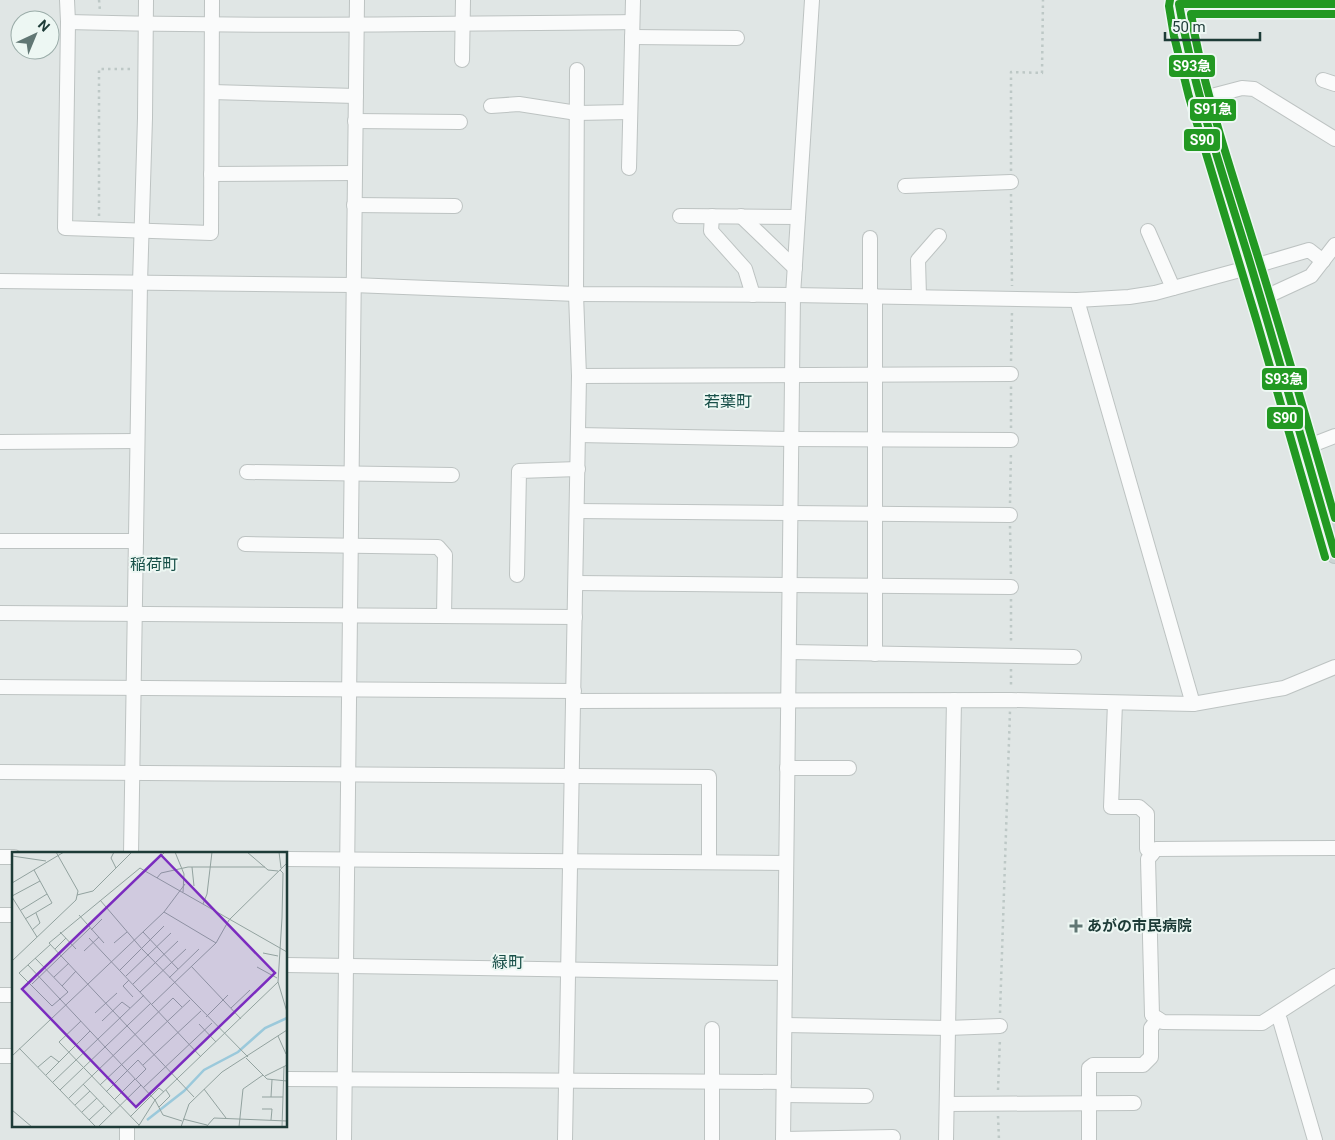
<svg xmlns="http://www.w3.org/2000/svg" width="1335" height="1140" font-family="Roboto,'Noto Sans JP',sans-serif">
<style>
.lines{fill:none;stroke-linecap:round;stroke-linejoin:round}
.minor-casing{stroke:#bdc3c2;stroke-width:16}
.major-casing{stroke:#bac4c2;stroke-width:20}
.path{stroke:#bdc8c6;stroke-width:2.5;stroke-dasharray:2.5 4;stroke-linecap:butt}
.minor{stroke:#fafbfb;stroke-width:14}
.major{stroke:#cbd4d3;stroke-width:18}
.bus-1-casing{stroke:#edf7f3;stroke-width:11}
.bus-2-casing{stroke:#edf7f3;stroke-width:11}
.bus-3-casing{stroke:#edf7f3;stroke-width:11}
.bus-1{stroke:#292;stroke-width:8}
.bus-2{stroke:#292;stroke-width:8}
.bus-3{stroke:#292;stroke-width:8}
.poi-dot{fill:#617774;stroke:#edf7f3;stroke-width:2}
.labels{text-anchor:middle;stroke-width:4;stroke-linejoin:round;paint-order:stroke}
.poi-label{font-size:15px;font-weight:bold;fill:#1d3b37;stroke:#edf7f3;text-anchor:start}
.neighbourhood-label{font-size:16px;fill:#174f48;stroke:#edf7f3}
.inset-river{fill:none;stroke:#9bc9db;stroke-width:2.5}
.inset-road{fill:none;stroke:#92a29f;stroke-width:1}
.view{fill:#7b2cbf;fill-opacity:0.15;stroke:#7b2cbf;stroke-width:2.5}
.inset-edge{fill:none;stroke:#1d3b37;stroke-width:2.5}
.line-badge{stroke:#edf7f3;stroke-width:2}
.badge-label{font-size:14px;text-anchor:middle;font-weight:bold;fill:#fff}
</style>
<rect width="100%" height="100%" fill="#e0e6e5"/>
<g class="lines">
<g class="minor-casing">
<g id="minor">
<path d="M67,0L68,22L65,228L211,233L212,0"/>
<path d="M68,22C256,27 444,24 632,22"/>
<path d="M632,37L737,38"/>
<path d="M462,60L463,0"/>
<path d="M1323,80L1335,84"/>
<path d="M212,92L356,96"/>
<path d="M1200,99L1242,88L1254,89L1335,139"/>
<path d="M491,106L519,104L577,113L630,112"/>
<path d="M355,121L460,122"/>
<path d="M629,168L633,0"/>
<path d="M211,174L354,173"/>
<path d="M905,186L1011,182"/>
<path d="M354,205L455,206"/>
<path d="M680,216L798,217"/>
<path d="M712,216L711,231L745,269L753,295"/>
<path d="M741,216L795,268"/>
<path d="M1148,231L1173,288"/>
<path d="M0,281L353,285L576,294L793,295L1077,300L1129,297L1155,293L1251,267L1309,250L1323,261"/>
<path d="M870,296V238"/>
<path d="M919,297L918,260L939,236"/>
<path d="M1261,299L1311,276L1335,245"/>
<path d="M1077,300L1193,704"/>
<path d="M579,376L1011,374"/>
<path d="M578,435L791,439L1011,440"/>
<path d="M0,442L137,441"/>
<path d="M1304,448L1335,436"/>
<path d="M247,472L452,475"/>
<path d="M577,511L1010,515"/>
<path d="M0,541H136"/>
<path d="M245,544L438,547L445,555L444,616"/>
<path d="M517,575L519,471L578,469"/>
<path d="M576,583L1011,587"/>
<path d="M0,613L575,617"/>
<path d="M789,652L1074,657"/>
<path d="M875,654V296"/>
<path d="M0,687L574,691"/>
<path d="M573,701L1011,700L1193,704L1284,688L1335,667"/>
<path d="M1115,703L1111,807H1139L1147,814V849L1152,854"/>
<path d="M787,768H849"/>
<path d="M0,772L709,777V862"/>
<path d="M1335,848L1156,849L1148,859L1152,1015L1163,1022L1262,1023L1335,976"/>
<path d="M131,854L140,283L145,118L146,0"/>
<path d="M0,857H14"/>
<path d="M286,859L786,863"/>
<path d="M0,915H14"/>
<path d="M286,965L785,973"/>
<path d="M0,995H14"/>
<path d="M1280,1020L1315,1140"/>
<path d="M785,1025L948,1028L1000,1026"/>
<path d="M0,1056H14"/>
<path d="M286,1079L784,1082"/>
<path d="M784,1095L866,1096"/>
<path d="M947,1104L1134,1103"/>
<path d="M783,1139L893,1137"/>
<path d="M127,1140V1126"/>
<path d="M344,1140L357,0"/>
<path d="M565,1140L579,376L576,294L577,70"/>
<path d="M712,1140V1029"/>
<path d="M783,1140L793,295L812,0"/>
<path d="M946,1140L954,700"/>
<path d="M1089,1140V1068L1093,1065H1143L1151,1057V1028L1158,1019"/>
</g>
</g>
<g class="major-casing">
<path id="major" d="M1335,4H1179C1191,85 1219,163 1243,241C1275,345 1305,450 1335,554"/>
</g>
<g class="path">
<path d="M99,0L100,11"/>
<path d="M1011,171V72L1042,73L1043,0"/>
<path d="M1011,194L1012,286"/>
<path d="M99,216V69H132"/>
<path d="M1011,361L1012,311"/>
<path d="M1011,428V386"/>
<path d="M1010,503L1011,451"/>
<path d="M1010,526L1011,576"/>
<path d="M1011,599V643"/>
<path d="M1011,669V688"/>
<path d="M1000,1013L1010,711"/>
<path d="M998,1090L1000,1038"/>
<path d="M998,1116L999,1140"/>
</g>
<use href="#minor" class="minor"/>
<use href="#major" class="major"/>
<g class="bus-1-casing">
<path id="bus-1" d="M1335,4H1179C1194,90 1222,172 1248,256C1278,355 1306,455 1335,554"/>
</g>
<g class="bus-2-casing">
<path id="bus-2" d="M1170,0L1169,6L1174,36L1189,97L1257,322L1325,557"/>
</g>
<g class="bus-3-casing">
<path id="bus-3" d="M1335,14H1191C1204,92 1230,166 1253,241C1282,333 1308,425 1335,518"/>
</g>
<use href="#bus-1" class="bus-1"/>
<use href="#bus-2" class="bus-2"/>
<use href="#bus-3" class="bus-3"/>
</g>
<path class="poi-dot" d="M1073.5 918.5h5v5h5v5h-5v5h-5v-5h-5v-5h5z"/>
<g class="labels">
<g class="poi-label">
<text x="1087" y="931">あがの市民病院</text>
</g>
<g class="neighbourhood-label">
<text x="728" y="407">若葉町</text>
<text x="154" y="570">稲荷町</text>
<text x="508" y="968">緑町</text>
</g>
</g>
<g transform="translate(12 852)">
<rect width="275" height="275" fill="#e0e6e5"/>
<path class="inset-river" d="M135,268L172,239L192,218L226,200L253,176L275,166"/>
<path class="inset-road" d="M102,0L99,6L104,16M153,0L133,19L275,100M163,0L172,22L171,40M235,0L256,18L266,19M267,0L269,16M0,4L34,9M180,15L182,34M133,19L128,16L37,91L182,245M145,26L149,21L176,15H253M0,31L52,0M65,43L81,39L120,0M0,44L28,29M0,45L25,85M88,48L130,97L236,205M191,52L195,42L200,0M9,58L35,42M152,60L204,91M67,63L92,91M13,67L40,51L22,18M20,78L28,71L24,61M79,78L90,67M48,80L64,97M131,80L166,117M77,86L189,205M102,91L115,80M43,97L54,86M72,99L87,85M251,101L266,104M23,106L56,140L40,154L7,121L39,92M0,109L64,48L66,39L44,0M16,113L143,248L151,263L170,269M179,114L229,167M245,115L265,126M108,118L152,74M114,124L159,81M42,125L57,111M157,126L187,97M117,128L111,134L121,145M266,130L275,160M20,132L78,76M121,132L166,89M50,134L64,119M128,140L174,97M140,152L204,91L217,68L275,11M219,156L238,138M83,161L105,141M194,165L216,143M69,169L47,190L127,273M90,169L110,150L118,156M187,172L204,190M205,177L217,165M266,184L274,202M7,196L84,275M0,204L152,60L173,32M234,206L255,227L275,229M131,213L189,159M26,215L39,204L47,210M34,223L78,179M253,224L275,213M41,230L132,143M71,232L100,262M88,233L178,148M131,236L200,171M192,237L214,266M48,238L139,151M94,240L126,208L134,217L124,227M250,245H271M259,245L260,228M57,246L161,146L170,155M102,248L123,227M63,253L78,239M147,255L158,244L154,238M250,257H260L259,268M0,258L20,275M70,260L85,246M118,265L147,236L152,240M171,267L195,273M77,268L92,254M86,275L129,233M126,275L143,248L266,130L270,66L271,21L268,18M169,275L177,252L210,220L275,178M194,275L202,266L275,269M227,275L231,237L251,223M270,275L272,214"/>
<path class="view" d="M149,3L263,121L124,255L10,137Z"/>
<rect width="275" height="275" class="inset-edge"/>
</g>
<g class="line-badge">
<rect x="1168" y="54" width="48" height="24" rx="5" fill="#292"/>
<rect x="1189" y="98" width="48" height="24" rx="5" fill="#292"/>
<rect x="1183" y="128" width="38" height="24" rx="5" fill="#292"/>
<rect x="1261" y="367" width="47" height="24" rx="5" fill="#292"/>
<rect x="1266" y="406" width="38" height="24" rx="5" fill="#292"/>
</g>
<g class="badge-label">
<text x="1192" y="71">S93急</text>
<text x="1213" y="114">S91急</text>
<text x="1202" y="145">S90</text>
<text x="1284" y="384">S93急</text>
<text x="1285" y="423">S90</text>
</g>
<g transform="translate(35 35) rotate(44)"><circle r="24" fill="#edf7f3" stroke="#9aaca8"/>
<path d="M0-4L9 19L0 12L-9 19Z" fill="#617774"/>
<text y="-8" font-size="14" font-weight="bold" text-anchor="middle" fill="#1d3b37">N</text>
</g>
<path d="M1165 32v8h95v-8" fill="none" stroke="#1d3b37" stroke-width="2.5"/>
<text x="1172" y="32" font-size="15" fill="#1d3b37" stroke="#edf7f3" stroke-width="4" paint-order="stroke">50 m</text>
</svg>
